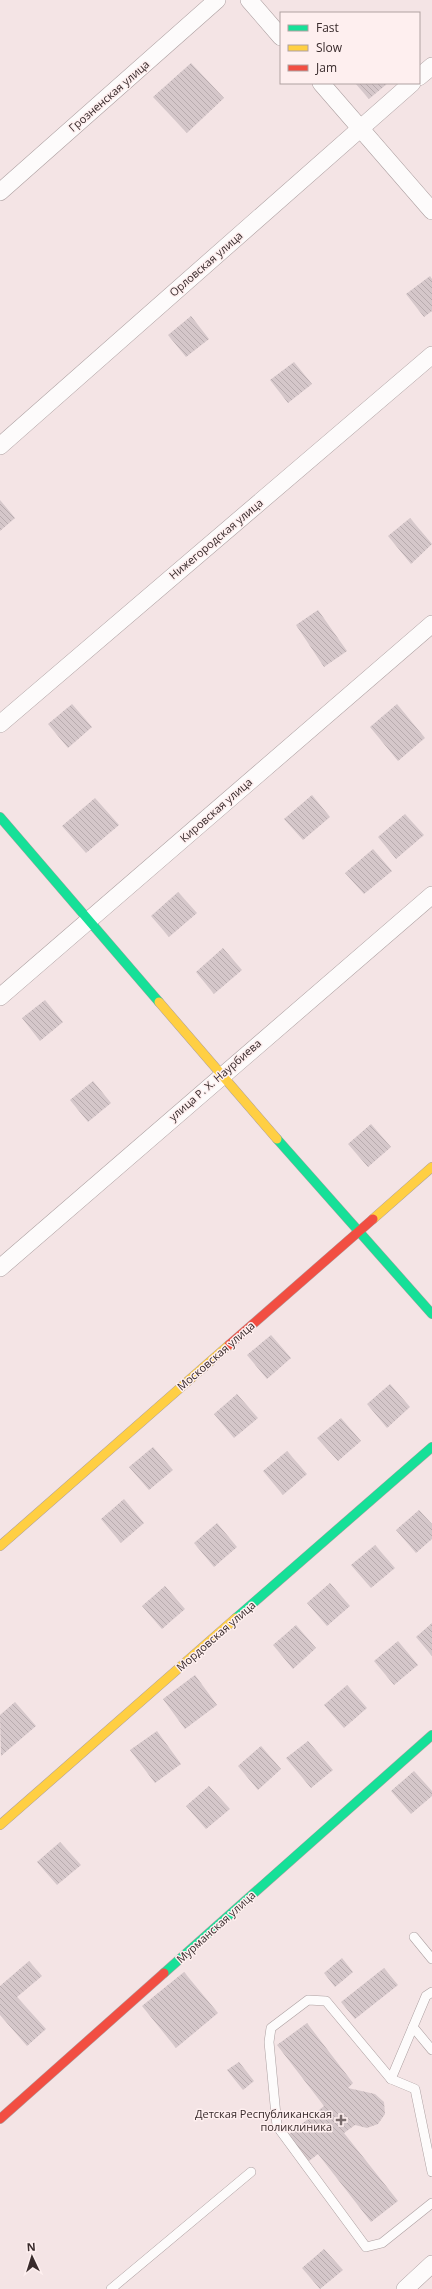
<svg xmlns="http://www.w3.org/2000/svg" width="432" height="2289" font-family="'Open Sans',sans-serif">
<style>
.building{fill:url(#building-back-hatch)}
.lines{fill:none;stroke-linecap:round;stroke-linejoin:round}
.lane-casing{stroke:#ac9fa0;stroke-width:10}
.street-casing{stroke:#ac9fa0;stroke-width:18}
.fast-casing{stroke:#ac9fa0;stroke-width:10}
.slow-casing{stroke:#ac9fa0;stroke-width:10}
.jam-casing{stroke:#ac9fa0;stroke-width:10}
.lane{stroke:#fdfbfb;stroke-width:9}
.street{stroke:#fdfbfb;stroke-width:17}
.fast{stroke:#16e098;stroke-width:9}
.slow{stroke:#ffcf43;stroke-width:9}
.jam{stroke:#f24e42;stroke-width:9}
.poi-dot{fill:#7a6c6d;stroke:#feefef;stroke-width:1.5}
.labels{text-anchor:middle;stroke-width:3;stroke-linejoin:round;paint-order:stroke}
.street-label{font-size:11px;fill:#392b2c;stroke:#feefef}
.poi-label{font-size:11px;fill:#392b2c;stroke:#feefef;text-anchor:end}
</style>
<defs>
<pattern id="building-back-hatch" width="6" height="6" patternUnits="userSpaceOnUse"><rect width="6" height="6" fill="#d5c7ca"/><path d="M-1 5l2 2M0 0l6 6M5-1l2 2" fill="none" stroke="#b8abae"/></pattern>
</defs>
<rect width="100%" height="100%" fill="#f4e4e5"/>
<g class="building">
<path d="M191,63L224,98L187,133L153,97Z"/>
<path d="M355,83H388L369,99Z"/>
<path d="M430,276L432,279V311L424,317L406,294Z"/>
<path d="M191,316L209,339L186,357L168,335Z"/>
<path d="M294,362L312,384L288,403L270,380Z"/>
<path d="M0,500L15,518L0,531Z"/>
<path d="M410,518L432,544L411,564L388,536Z"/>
<path d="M318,610L347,651L324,667L296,625Z"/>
<path d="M72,704L92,727L68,748L48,724Z"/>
<path d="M397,704L425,738L398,761L370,727Z"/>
<path d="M312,795L330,817L303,840L284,819Z"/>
<path d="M95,798L119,825L86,853L62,826Z"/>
<path d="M405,814L424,835L396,859L378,837Z"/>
<path d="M373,849L392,871L364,894L345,873Z"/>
<path d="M178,892L197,913L169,937L151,916Z"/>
<path d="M223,948L242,970L214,994L196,972Z"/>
<path d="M45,1000L63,1022L40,1041L22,1018Z"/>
<path d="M93,1081L111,1103L88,1122L70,1100Z"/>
<path d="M371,1124L391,1147L368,1167L348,1144Z"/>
<path d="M271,1335L291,1358L267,1379L247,1355Z"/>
<path d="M390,1384L410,1407L387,1428L367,1404Z"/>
<path d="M237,1394L258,1418L234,1438L214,1414Z"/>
<path d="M341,1418L361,1441L338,1461L317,1438Z"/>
<path d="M153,1447L173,1470L149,1490L129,1467Z"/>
<path d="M287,1451L307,1474L283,1495L263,1471Z"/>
<path d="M124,1499L144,1523L121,1543L101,1519Z"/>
<path d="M419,1510L432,1524V1539L416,1553L396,1530Z"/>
<path d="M217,1523L237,1547L214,1567L194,1543Z"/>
<path d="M375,1545L395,1568L371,1588L351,1565Z"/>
<path d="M330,1583L350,1606L327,1626L307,1603Z"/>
<path d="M165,1586L185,1609L162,1629L142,1606Z"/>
<path d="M432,1623V1656L416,1637Z"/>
<path d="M296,1625L316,1648L293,1669L273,1645Z"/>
<path d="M398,1641L418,1665L394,1685L374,1661Z"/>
<path d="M195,1675L217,1705L185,1729L163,1699Z"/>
<path d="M347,1685L367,1708L344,1728L324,1705Z"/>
<path d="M15,1702L36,1726L1,1756L0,1715Z"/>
<path d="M157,1731L181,1764L155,1783L130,1750Z"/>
<path d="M308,1741L333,1770L311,1788L286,1758Z"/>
<path d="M261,1746L281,1769L258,1790L238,1766Z"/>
<path d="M414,1771L432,1791V1796L411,1814L391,1791Z"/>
<path d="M209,1786L230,1809L206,1829L186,1806Z"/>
<path d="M60,1842L81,1865L57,1885L37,1862Z"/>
<path d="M342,1958L353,1972L335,1987L324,1973Z"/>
<path d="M29,1961L42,1976L17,1997L46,2029L27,2046L0,2015V1986Z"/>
<path d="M384,1968L398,1985L355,2019L341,2002Z"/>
<path d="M184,1972L218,2013L176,2048L142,2006Z"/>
<path d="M307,2023L353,2083L348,2088L375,2094L384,2102L385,2114L378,2124L367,2128L355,2125L344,2133L398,2201L371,2222L318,2154L309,2161L288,2135L324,2106L277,2045Z"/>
<path d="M239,2062L254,2081L243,2090L227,2070Z"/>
<path d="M324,2249L343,2270L320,2289L302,2268Z"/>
</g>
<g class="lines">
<g class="lane-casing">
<g id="lane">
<path d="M414,1937L432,1959"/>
<path d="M413,2027L432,2050"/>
<path d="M391,2079L426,1996L432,1992"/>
<path d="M432,2172L415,2089L391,2079L326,2001L308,2000L271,2028L269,2042L277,2126L366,2247L382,2243L432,2203"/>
<path d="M111,2289L251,2172"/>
</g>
</g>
<g class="street-casing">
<g id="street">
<path d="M249,0L281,37"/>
<path d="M419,77L432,66"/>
<path d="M321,83L432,211"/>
<path d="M0,192L217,0"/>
<path d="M0,446L412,83"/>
<path d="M0,724L432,355"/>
<path d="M0,997L432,624"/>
<path d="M0,1268L432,895"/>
<path d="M405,2289L432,2264"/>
</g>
</g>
<g class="fast-casing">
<g id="fast">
<path d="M0,817L159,1002"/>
<path d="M277,1139L432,1314"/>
<path d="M236,1618L432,1447"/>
<path d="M164,1973L432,1735"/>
</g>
</g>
<g class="slow-casing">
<g id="slow">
<path d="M159,1002L277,1139"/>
<path d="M373,1219L432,1167"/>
<path d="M0,1546L229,1345"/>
<path d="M0,1825L236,1618"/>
</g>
</g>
<g class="jam-casing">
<g id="jam">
<path d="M229,1345L373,1219"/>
<path d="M0,2119L164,1973"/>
</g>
</g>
<use href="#lane" class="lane"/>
<use href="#street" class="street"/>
<use href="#fast" class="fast"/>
<use href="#slow" class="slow"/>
<use href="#jam" class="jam"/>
</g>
<path class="poi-dot" d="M339 2114h4v4h4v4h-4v4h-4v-4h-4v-4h4z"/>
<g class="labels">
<g class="street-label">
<text transform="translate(109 96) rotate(-41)" y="4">Грозненская улица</text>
<text transform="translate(206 264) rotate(-41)" y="4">Орловская улица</text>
<text transform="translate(216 539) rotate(-40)" y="4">Нижегородская улица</text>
<text transform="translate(216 810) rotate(-41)" y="4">Кировская улица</text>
<text transform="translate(215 1080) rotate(-41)" y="4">улица Р. Х. Наурбиева</text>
<text transform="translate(216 1356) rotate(-41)" y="4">Московская улица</text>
<text transform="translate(216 1636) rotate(-41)" y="4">Мордовская улица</text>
<text transform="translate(216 1927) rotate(-42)" y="4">Мурманская улица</text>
</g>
<g class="poi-label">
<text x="332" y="2118">Детская Республиканская<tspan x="332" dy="13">поликлиника</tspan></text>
</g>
</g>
<rect x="280" y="12" width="140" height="72" fill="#feefef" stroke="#afa1a1"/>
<rect x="288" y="25" width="20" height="6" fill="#16e098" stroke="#afa1a1"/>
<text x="316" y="32" font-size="12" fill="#392b2c">Fast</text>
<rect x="288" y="45" width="20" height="6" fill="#ffcf43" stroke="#afa1a1"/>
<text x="316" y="52" font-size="12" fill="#392b2c">Slow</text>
<rect x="288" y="65" width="20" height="6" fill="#f24e42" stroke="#afa1a1"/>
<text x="316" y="72" font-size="12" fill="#392b2c">Jam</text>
<g transform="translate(32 2257) rotate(356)" stroke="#feefef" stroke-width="3" paint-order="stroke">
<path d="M0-3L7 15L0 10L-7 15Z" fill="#392b2c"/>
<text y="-6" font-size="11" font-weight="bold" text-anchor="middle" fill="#392b2c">N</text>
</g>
</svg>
